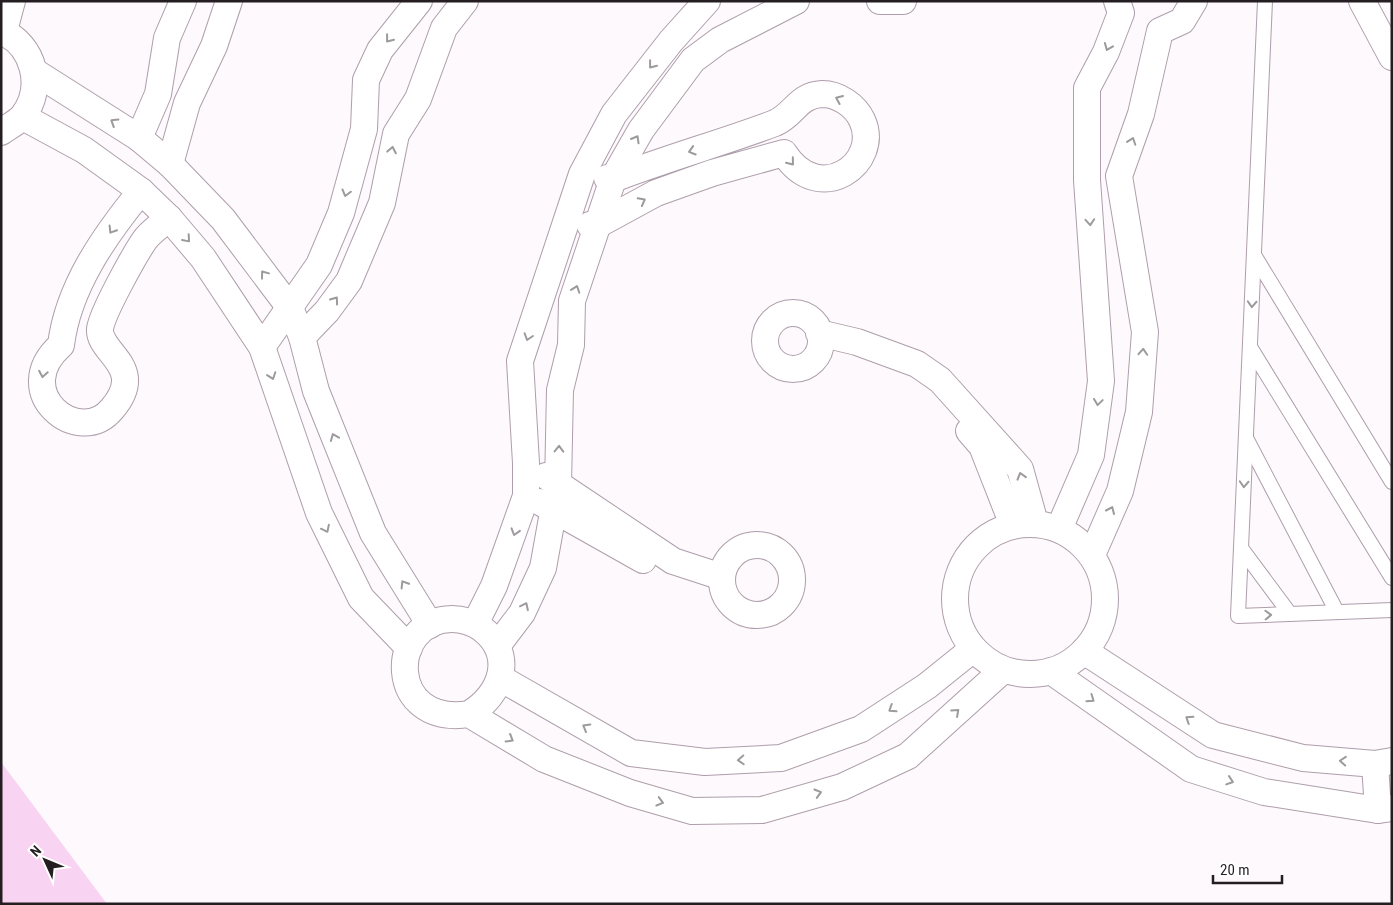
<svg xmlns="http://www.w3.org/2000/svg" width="1393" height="905" font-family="'Roboto Condensed',sans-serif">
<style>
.green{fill:#f9d3f2}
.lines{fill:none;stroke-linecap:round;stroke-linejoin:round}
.service-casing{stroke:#ae9eab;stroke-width:16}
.minor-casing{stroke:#ae9eab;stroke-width:28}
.service{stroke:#fff;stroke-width:14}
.minor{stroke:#fff;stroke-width:26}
.oneway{stroke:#9c9a9c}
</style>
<rect width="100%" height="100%" fill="#fdf9fc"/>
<path class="green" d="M1,762L107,904H1Z"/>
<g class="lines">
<g class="service-casing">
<g id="service">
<path d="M1265,1L1238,616L1392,610"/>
<path d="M1254,255L1392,482"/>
<path d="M1250,347L1392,578"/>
<path d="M1246,438L1337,612"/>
<path d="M1241,548L1290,614"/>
</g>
</g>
<g class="minor-casing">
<g id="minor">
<path d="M880,1H903"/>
<path d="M1362,1L1392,57"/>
<path d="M1,31C34,45 45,87 23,116C18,122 8,127 1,132"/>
<path d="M4,31L12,1"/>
<path d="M35,72L139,138L170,164L223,219L290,308L302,337L316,391L373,533L430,625"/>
<path d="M23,117L84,150L141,191L169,218L203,258L262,347L319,513L361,598L409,648"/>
<path d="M139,138L158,94L167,38L183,1"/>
<path d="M170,164L187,103L214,46L229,1"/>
<path d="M141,191C105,235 68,287 61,345C8,392 79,449 112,409C148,367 98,353 100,329C102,313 134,256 144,241C150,232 161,225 169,218"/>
<path d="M590,225L599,224L656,193L712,173L784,153C819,208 882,163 862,120C855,105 838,94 822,94C798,95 794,115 775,123C722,143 667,158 613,179L607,178"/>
<circle cx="793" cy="341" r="28"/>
<path d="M819,333L857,342L917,364L940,380L1020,469L1035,523"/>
<path d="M302,337L327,311L349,281L382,203L396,134L418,99L444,28L465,1"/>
<path d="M262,347L319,265L341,213L364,129L366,80L380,50L419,1"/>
<path d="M969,431L982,446L1013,525"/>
<path d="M546,476L673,561L722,577"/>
<path d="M540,502L643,560"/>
<circle cx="1030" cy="599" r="75"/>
<path d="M1059,529L1091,455L1101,381L1087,180V88L1106,52L1121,13L1117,1"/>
<circle cx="757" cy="580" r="35"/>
<path d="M1092,555L1120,491L1139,412L1145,332L1119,176L1141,114L1160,31L1182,21L1194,1"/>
<path d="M475,624L494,586L526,496V463L520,361L582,174L614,114L671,41L707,1"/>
<path d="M497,646L522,613L543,568L558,485L560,390L571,345L572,301L613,179L641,130L693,60L720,40L796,1"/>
<path d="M1084,651L1213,735L1303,758L1375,764L1392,761"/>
<path d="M1051,671L1191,769L1264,792L1378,810L1392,808"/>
<path d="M500,678L631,753L705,762L781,758L861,729L927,686L973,649"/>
<path d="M469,714C502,695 516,654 481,628C472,622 463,619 452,619C387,620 386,727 469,714L544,759L630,793L692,811L762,810L842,787L908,756L1003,670"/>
<path d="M1375,764L1378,810"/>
</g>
</g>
<use href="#service" class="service"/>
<use href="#minor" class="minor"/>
</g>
<defs><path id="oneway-chevron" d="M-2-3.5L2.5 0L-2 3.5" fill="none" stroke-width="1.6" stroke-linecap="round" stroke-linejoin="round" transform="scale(1.25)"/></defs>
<g class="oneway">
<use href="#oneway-chevron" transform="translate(389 39) rotate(128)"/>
<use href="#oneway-chevron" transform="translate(1108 47) rotate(112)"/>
<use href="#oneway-chevron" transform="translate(652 65) rotate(128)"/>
<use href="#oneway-chevron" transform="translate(839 99) rotate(-157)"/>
<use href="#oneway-chevron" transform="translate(114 122) rotate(-148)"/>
<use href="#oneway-chevron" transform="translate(636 139) rotate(-60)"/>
<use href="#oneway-chevron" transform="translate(1132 141) rotate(-71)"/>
<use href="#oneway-chevron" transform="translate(392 150) rotate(-79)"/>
<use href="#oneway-chevron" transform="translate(692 151) rotate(163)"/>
<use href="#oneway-chevron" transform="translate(791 162) rotate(51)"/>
<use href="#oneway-chevron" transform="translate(346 193) rotate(105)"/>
<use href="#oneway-chevron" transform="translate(642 201) rotate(-28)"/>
<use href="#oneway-chevron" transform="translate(1090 222) rotate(86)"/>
<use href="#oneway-chevron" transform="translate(112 230) rotate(122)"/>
<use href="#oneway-chevron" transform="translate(187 239) rotate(49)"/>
<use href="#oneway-chevron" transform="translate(264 274) rotate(-127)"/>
<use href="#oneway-chevron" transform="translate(576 289) rotate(-71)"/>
<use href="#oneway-chevron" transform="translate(335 300) rotate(-54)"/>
<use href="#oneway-chevron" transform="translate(1252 304) rotate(93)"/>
<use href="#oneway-chevron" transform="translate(528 337) rotate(108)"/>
<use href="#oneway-chevron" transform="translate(1143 352) rotate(-86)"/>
<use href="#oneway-chevron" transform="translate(43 374) rotate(100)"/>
<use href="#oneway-chevron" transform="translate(272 376) rotate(71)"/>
<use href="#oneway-chevron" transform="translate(1098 402) rotate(98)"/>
<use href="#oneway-chevron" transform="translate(334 437) rotate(-112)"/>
<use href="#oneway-chevron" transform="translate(559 449) rotate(-89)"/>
<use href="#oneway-chevron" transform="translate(1021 476) rotate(-107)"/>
<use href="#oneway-chevron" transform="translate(1244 484) rotate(93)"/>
<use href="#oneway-chevron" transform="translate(1111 510) rotate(-66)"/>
<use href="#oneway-chevron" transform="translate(326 529) rotate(64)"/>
<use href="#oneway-chevron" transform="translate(515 532) rotate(107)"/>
<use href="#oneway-chevron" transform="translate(404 584) rotate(-122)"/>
<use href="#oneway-chevron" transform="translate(525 606) rotate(-64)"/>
<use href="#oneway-chevron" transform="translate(1268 615) rotate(-2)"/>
<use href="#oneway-chevron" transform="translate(1091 699) rotate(35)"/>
<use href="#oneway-chevron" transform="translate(892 709) rotate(147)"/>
<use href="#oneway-chevron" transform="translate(956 712) rotate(-42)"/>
<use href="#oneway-chevron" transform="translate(1189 719) rotate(-147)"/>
<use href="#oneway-chevron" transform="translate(586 727) rotate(-150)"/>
<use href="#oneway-chevron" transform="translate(510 739) rotate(31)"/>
<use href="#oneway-chevron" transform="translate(741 760) rotate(177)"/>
<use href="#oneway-chevron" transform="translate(1343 761) rotate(-176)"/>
<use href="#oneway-chevron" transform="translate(1230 781) rotate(18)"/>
<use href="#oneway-chevron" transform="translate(818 793) rotate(-16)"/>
<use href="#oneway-chevron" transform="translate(660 802) rotate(16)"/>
</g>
<rect width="1393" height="905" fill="none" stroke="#241e23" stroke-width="5"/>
<g transform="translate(45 860) rotate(314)" stroke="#ffffff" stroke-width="4" paint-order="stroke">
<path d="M0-4L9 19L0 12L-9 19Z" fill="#241e23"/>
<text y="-8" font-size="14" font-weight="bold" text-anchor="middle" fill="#241e23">N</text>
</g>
<path d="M1213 875v8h69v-8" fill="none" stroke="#241e23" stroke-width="2.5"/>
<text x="1220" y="875" font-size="15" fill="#241e23" stroke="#ffffff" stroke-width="4" paint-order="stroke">20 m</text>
</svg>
